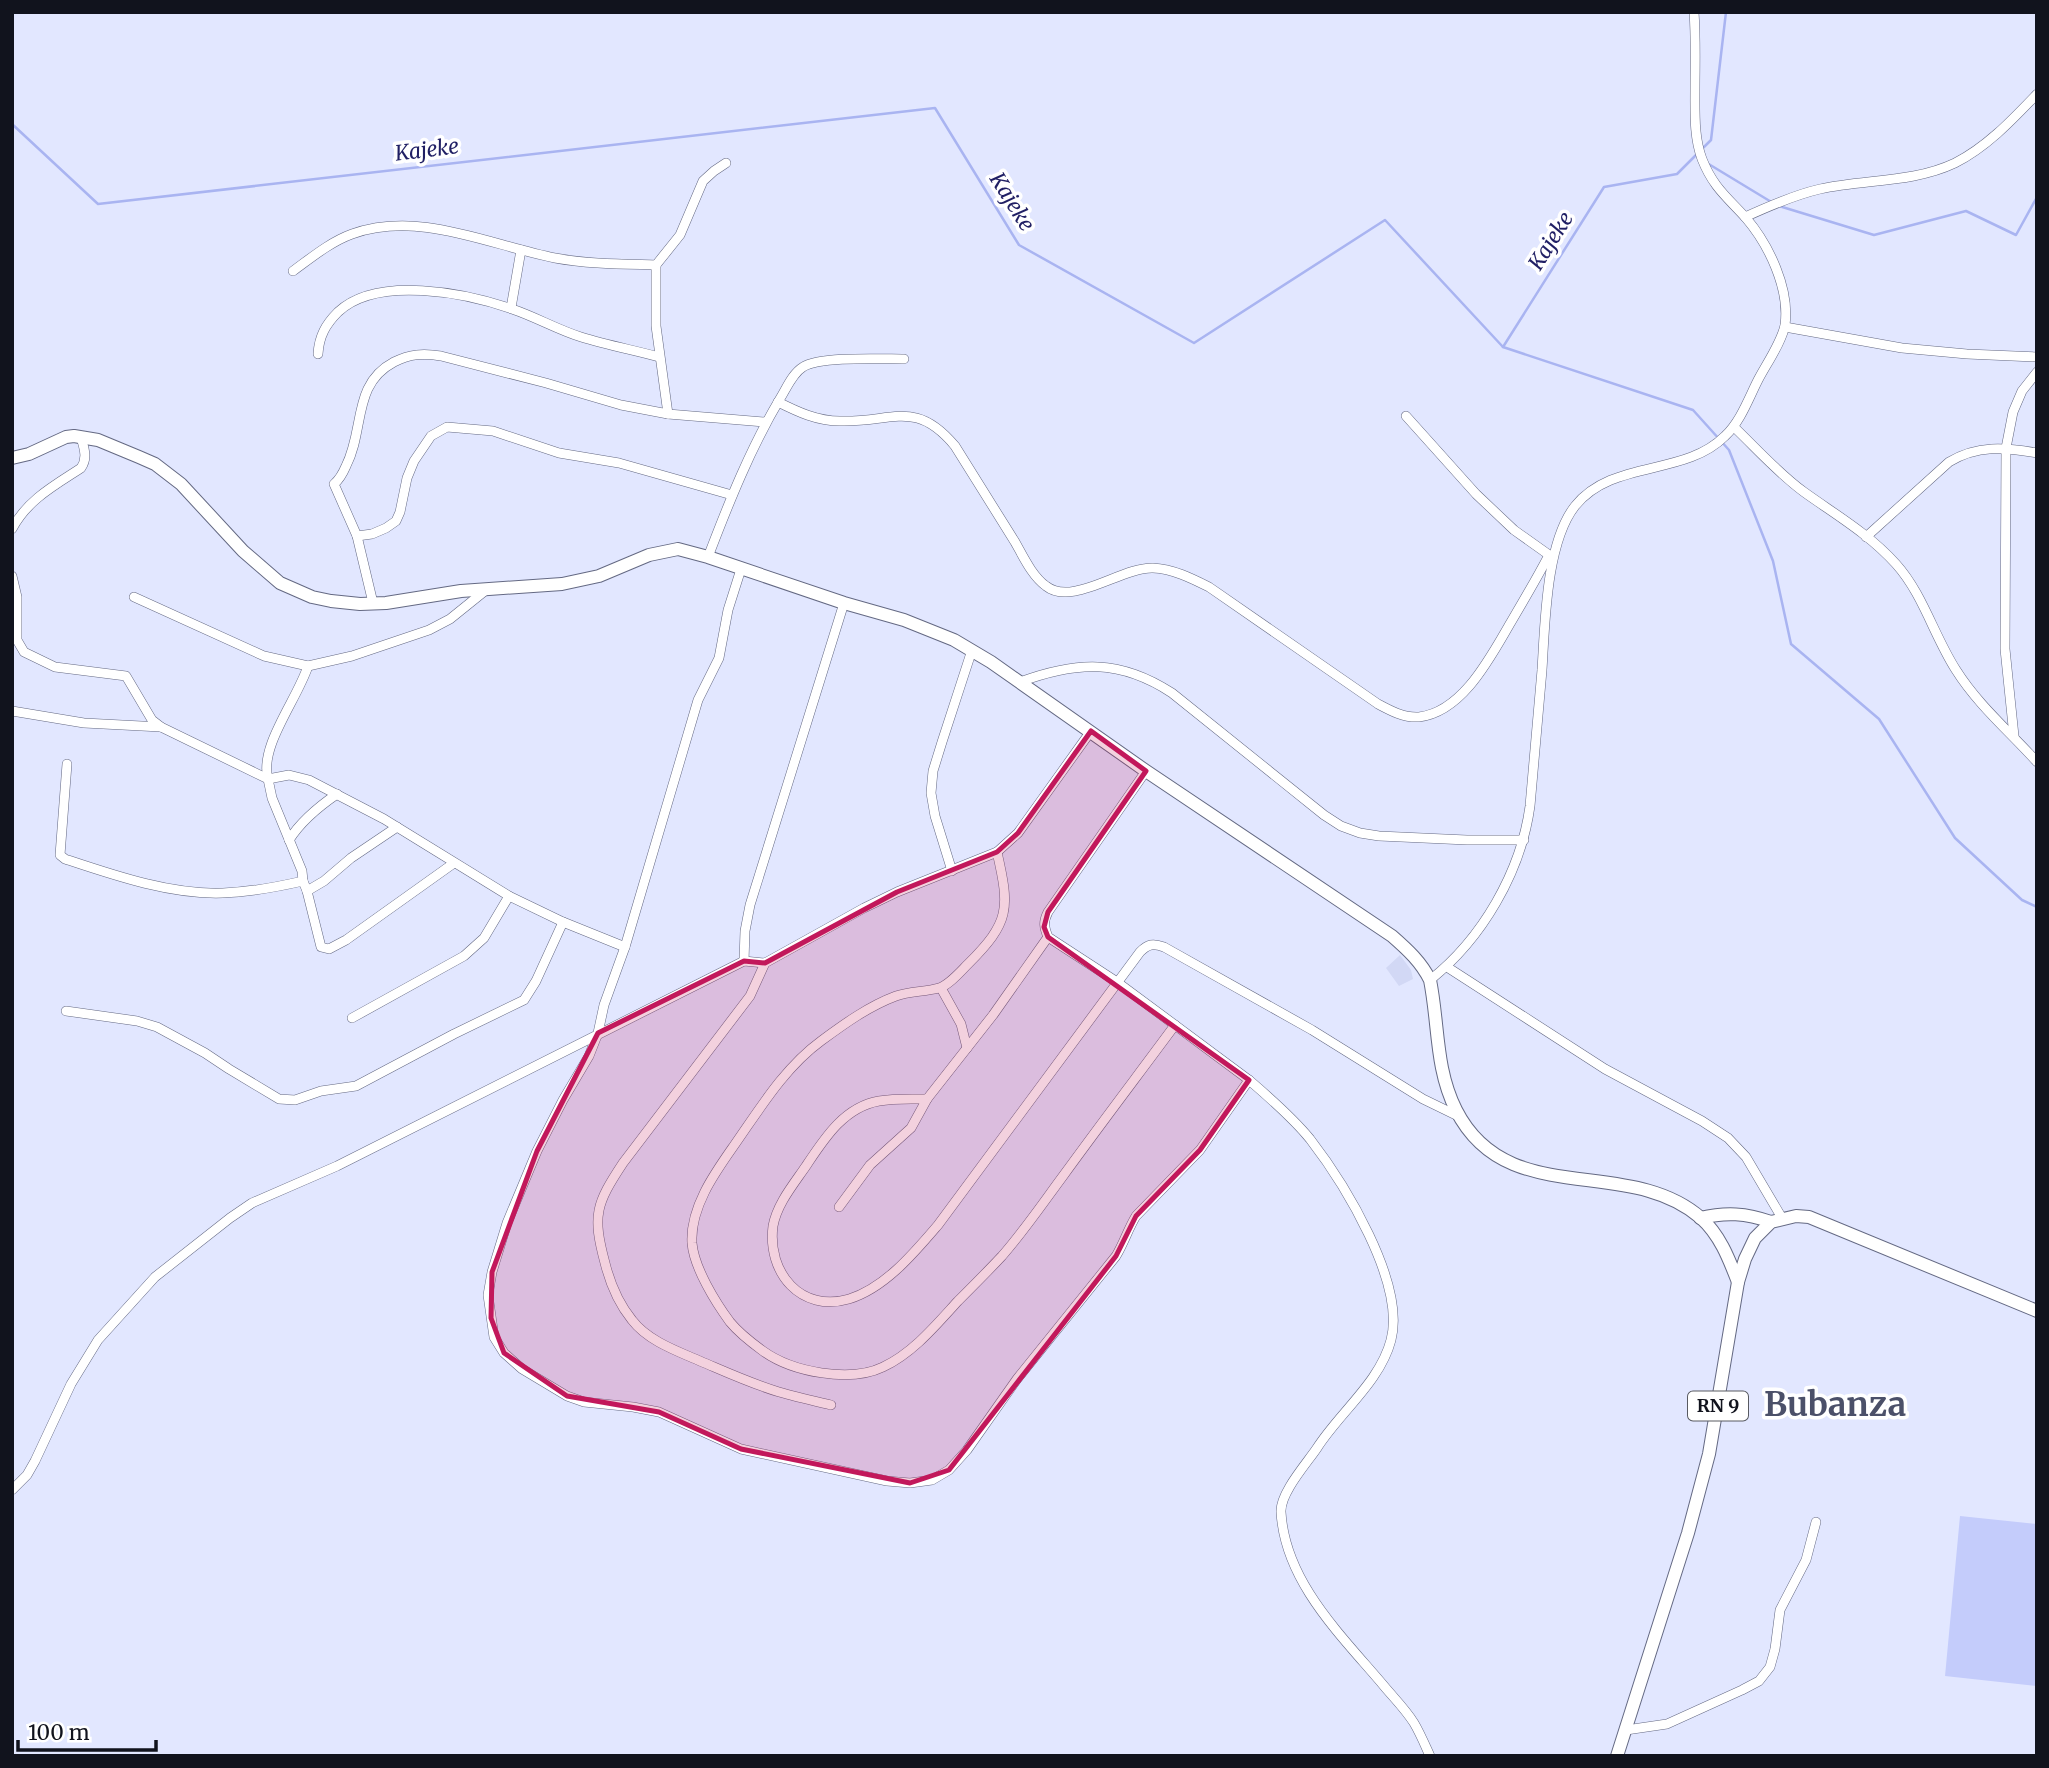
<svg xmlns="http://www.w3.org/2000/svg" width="2049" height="1768" font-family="Merriweather,serif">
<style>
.built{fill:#d2d8f5}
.green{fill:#c4ccfb}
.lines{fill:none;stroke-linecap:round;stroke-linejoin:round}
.stream{stroke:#a9b4f1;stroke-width:2.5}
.minor-casing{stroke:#646983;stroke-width:10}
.major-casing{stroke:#646983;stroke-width:14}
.minor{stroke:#fff;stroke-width:9}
.major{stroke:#fff;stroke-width:12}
.marked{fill:#c2185b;fill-opacity:0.2;stroke:#c2185b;stroke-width:5;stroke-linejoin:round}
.labels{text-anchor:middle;stroke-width:7;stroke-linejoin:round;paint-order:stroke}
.shield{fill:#fff;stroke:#585a61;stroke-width:2}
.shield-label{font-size:18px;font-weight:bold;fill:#11131d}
.water-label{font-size:21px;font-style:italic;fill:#201f64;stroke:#fff}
.town-label{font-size:33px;font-weight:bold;fill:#4b5069;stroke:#fff}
</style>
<rect width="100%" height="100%" fill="#e2e7ff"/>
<path class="built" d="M1400,955L1411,970L1413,979L1399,986L1386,968Z"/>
<path class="green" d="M1960,1516L2037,1524V1686L1945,1676Z"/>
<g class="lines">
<g class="stream">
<path d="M12,124L98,204L935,108L1019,245L1194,343L1385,220L1503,347L1604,187L1677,174L1698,153"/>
<path d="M1703,148L1711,140L1726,12"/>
<path d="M1707,163L1773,203"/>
<path d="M1779,206L1874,235L1966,211L2016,235L2037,197"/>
<path d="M1503,347L1693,410L1729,450L1773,561L1791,644L1879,719L1955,838L2022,900L2037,907"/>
</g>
<g class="minor-casing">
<g id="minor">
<path d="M1745,217C1769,206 1794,195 1820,189C1865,179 1913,183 1955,163C1987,147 2013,119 2037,94"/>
<path d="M293,271C311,258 330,242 352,234C420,210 489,245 555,258C588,264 622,264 656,265"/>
<path d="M511,308L521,250"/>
<path d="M1785,327L1902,348L1967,354L2037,357"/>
<path d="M318,354C319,336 326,324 338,312C377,275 466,293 512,309C536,317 558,330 581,337C607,345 633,350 659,357"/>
<path d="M778,402C798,412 817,421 840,421C892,423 915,398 955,446C975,478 995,510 1015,542C1023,556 1032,576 1046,586C1072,607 1122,567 1153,568C1173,569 1191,578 1209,587L1378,704C1391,711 1404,718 1419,717C1463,712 1491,656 1511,622C1524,600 1537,578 1549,555"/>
<path d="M668,414L656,326V265L680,235L703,181L714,171L726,163"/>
<path d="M1406,416L1476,494L1514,530L1552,557"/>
<path d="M1734,427C1757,449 1778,473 1804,492C1836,515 1869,534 1896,564C1923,594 1934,636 1956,670C1978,705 2010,732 2037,762"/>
<path d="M12,529C27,500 55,485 81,468C88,458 84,448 81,437"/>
<path d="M357,536L372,534L386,528L396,521L400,512L407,478L414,461L431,436L447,427L493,431L559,453L619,463L732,495"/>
<path d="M1866,537L1949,462C1977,445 2005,447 2037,453"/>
<path d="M708,557C729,502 751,447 781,397C787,387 793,373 803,367C819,356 882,359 904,359"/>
<path d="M741,569L728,610L719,658L698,700L625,947L604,1005L598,1033L589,1056L563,1100L537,1151L507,1223L492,1272L488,1295L494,1337L504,1353L522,1369L567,1396L584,1402L633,1407L659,1412L741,1449L887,1481L910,1483L932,1480L949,1470L967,1450L1017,1379L1116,1256C1124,1243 1128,1229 1136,1216L1200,1150L1249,1080L1117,982L1048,937C1044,927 1043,922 1048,912L1146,771"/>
<path d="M12,576L17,597V640L24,652L55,667L126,676L152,720L161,727L268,779L272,798L302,871L303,881"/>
<path d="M134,597L264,656L308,666L352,656L429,630L450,619L486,590"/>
<path d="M373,603L357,536L334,484C340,479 343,473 346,466C365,429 352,384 394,362C410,354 423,353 441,356L546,383L621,405L668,414L765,422"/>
<path d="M308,666C297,700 259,746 268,779L289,775L309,780L384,819L509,896L563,922L625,947"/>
<path d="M1020,682C1077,661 1120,659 1172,693L1324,815L1341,826L1360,833L1379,836L1467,840H1524"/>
<path d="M12,711L84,723L161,727"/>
<path d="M2014,736L2005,649L2006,448L2013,412L2022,391L2037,372"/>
<path d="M67,764L60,855L65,859C113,875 171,895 223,893C249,892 277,887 303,881L307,891L324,881L351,858L397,827"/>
<path d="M289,840C301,821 318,807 337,794"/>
<path d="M997,852C1010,909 1010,922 968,964C960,972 949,985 939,988C925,992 910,991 896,996C869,1006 844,1024 821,1041C784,1068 759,1110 733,1147C714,1174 690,1208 692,1243C694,1268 716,1303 730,1322C739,1333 752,1343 763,1351C792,1372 850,1383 883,1367C913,1353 936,1325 958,1301C973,1286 988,1271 1002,1256C1024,1231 1043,1203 1063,1176C1100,1125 1138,1075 1175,1025"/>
<path d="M952,871L935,816L931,793L933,771L942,742L972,650"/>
<path d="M307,891L321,947L329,949L346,940L454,863"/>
<path d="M744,961L745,931L750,905L844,603"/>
<path d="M765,963L750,996L623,1163C596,1204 592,1215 605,1263C610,1283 619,1304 632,1320C648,1341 677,1351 700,1361C726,1372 752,1384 779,1392C796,1397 814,1401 831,1405"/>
<path d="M1447,967L1605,1069L1702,1121L1728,1138L1746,1157L1782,1218"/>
<path d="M1430,980C1482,939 1521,872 1530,806C1534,761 1538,715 1542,670C1545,623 1546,543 1575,506C1613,459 1684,477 1725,436C1740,422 1748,400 1757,382C1765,366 1782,342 1785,325C1790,289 1769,245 1746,218C1727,197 1713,187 1702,159C1694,138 1695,114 1695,91C1695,65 1696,39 1694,12"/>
<path d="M941,988L961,1024L967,1048"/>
<path d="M66,1011L137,1021L157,1027L205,1053L229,1069L279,1099L295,1100L321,1091L356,1086L454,1034L524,1000L536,981L563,922"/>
<path d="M352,1018L464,956L484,938L509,896"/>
<path d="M1249,1080C1270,1098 1293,1118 1310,1139C1344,1183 1406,1283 1391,1340C1380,1382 1340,1412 1317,1448C1307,1463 1280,1493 1281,1512C1285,1582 1341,1635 1384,1686C1394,1698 1406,1710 1414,1723C1420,1733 1425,1745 1430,1756"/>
<path d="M927,1099L993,1015L1048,937"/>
<path d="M839,1207L870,1165L911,1128L927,1099C911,1099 895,1098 879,1101C844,1107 824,1139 806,1166C793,1185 777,1204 773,1226C767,1273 801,1313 849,1299C885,1288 914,1253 938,1225L1140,952C1148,944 1153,943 1164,947L1312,1030L1423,1099L1460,1117"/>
<path d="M12,1490L27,1475L35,1461L71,1384L98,1340L155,1277L230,1218L252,1203L337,1166L744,961L765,963L864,908L897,892L997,852L1018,833L1091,731"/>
<path d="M1626,1730L1667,1724L1742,1690L1759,1681L1770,1667L1775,1649L1780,1610L1806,1560L1816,1522"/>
</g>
</g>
<g class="major-casing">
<g id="major">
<path d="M12,458L29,454L66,437L74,436L98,440L139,457L155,464L181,484L243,551L280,583L312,597L331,601L360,604L386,603L461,591L562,584L599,576L649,555L678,549L708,557L844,603L904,620L954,640L991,662L1146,771L1392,936C1408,950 1421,962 1430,980C1439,1025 1435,1068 1456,1110C1507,1211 1628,1154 1701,1218C1720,1235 1729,1259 1738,1282"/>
<path d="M1700,1218C1726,1212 1746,1213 1771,1222"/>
<path d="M1617,1756L1688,1533L1709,1454L1738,1282L1745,1259L1755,1238L1771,1222L1796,1216L1809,1217L2037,1311"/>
</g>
</g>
<use href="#minor" class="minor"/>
<use href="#major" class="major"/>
</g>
<path class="marked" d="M1091,731L1146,771L1048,912L1044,927L1048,937L1249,1080L1200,1150L1136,1216L1116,1256L949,1470L910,1483L741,1449L659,1412L567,1396L504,1353L491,1318L492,1272L537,1151L598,1033L744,961L765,963L897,892L997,852L1018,833Z"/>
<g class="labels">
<rect class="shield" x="1688" y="1391.5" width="60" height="29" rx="5"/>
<g class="shield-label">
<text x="1718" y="1412">RN 9</text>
</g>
<g class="water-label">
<text transform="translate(427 150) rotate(-7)" y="7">Kajeke</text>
<text transform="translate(1012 202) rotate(58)" y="7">Kajeke</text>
<text transform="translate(1551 241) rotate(-58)" y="7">Kajeke</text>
</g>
<g class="town-label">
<text x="1835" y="1416">Bubanza</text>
</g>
</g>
<rect width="2049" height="1768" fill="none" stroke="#11131d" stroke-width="28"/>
<path d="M18 1740v10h138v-10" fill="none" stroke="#11131d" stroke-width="3.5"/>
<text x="28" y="1740" font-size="21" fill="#11131d" stroke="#ffffff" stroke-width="5" paint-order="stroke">100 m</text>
</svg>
